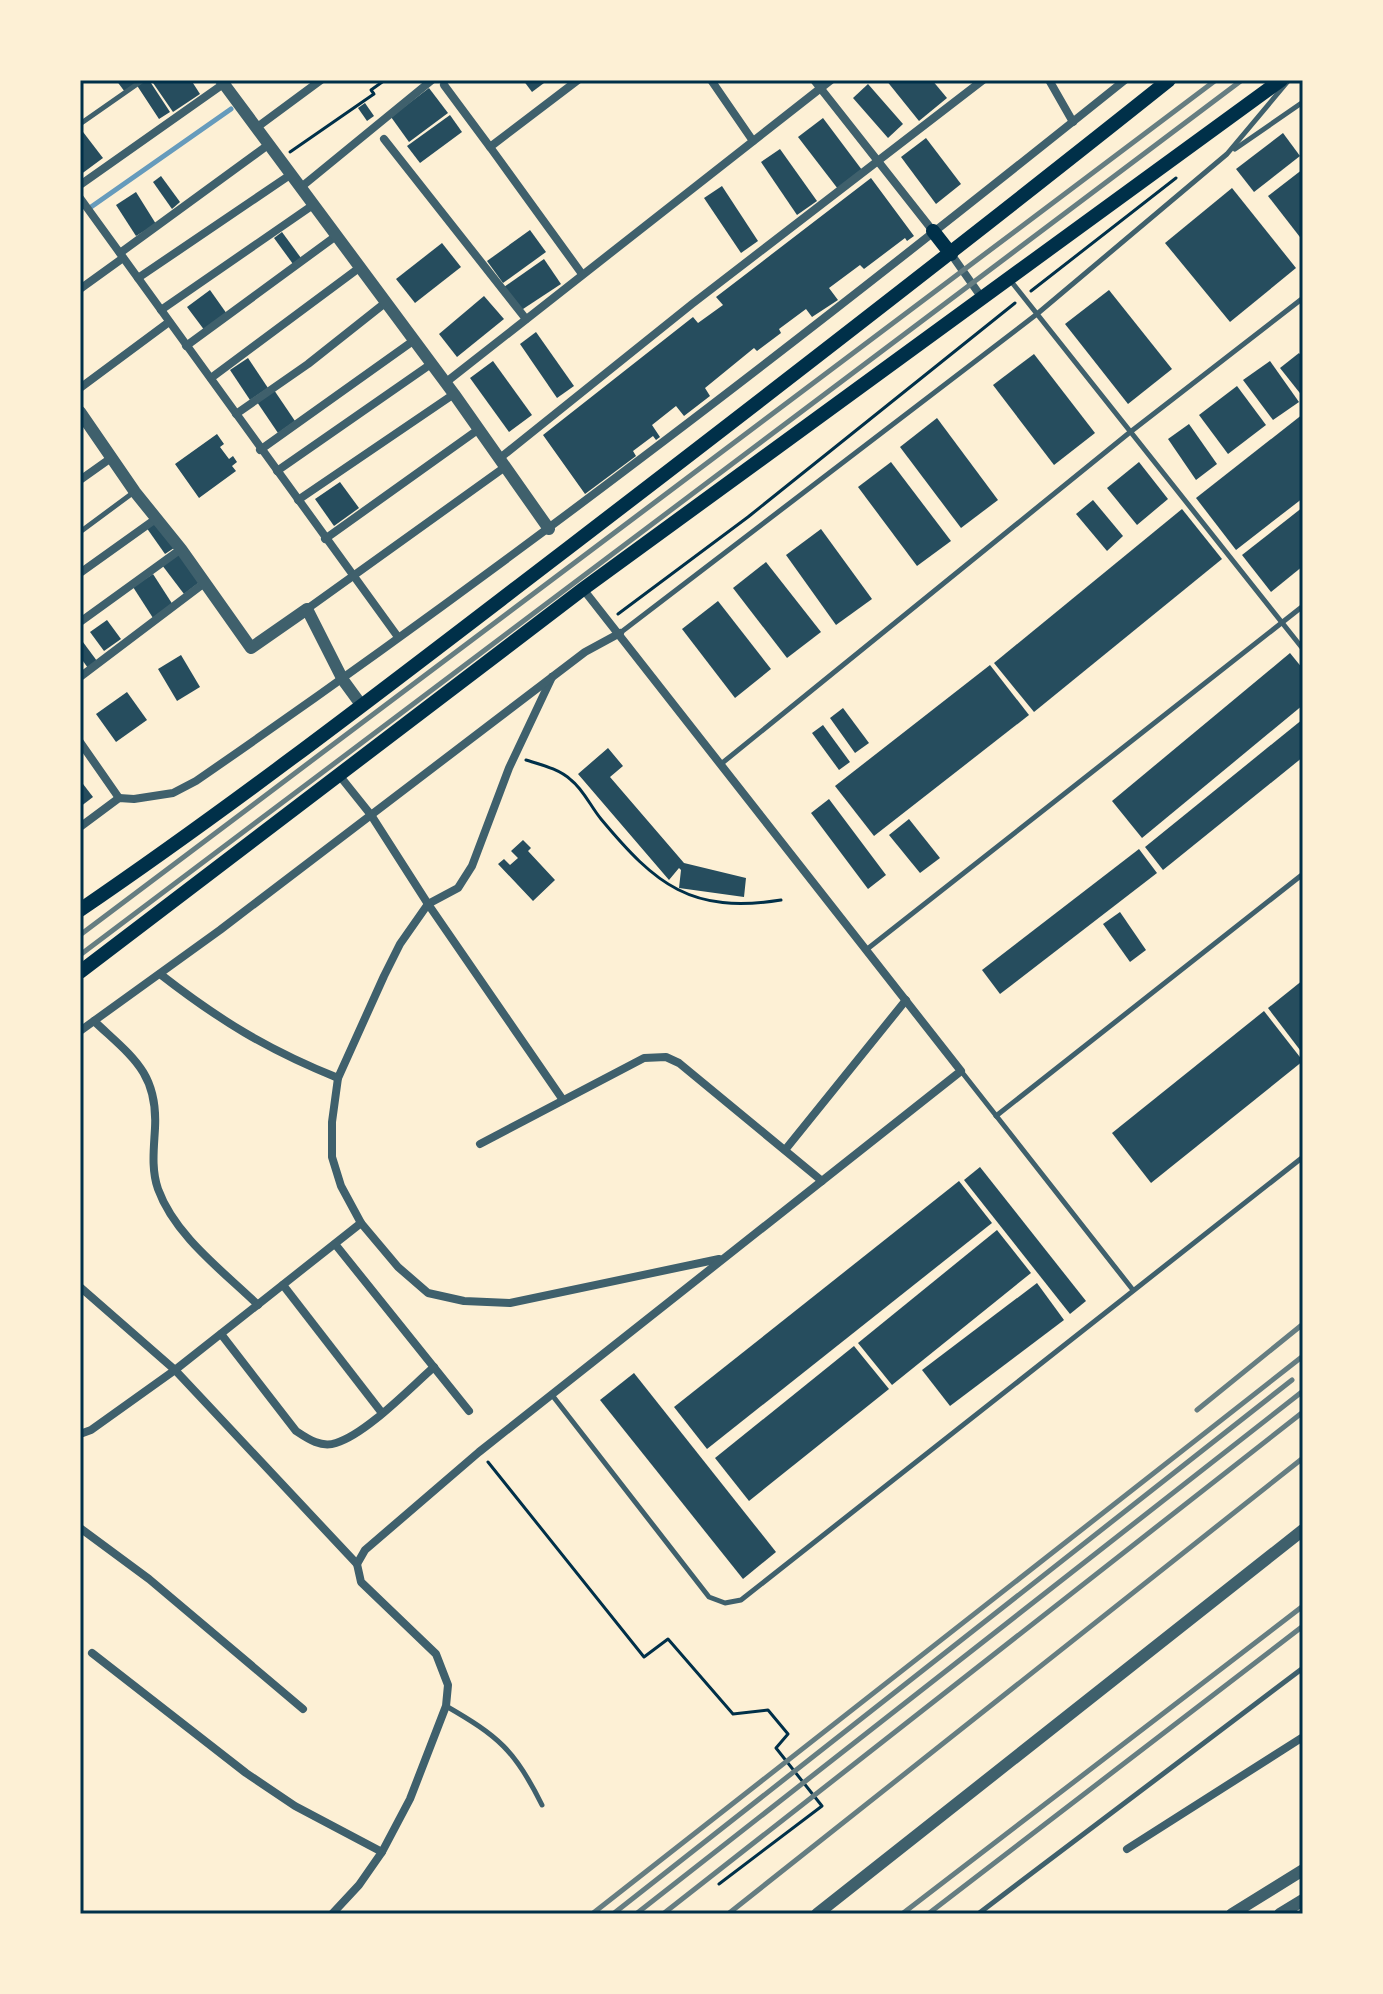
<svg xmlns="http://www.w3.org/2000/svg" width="1383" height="1994" font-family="'Golos Text',sans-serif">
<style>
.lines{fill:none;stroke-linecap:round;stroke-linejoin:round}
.stream{stroke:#669bbc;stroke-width:5}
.building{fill:#264d5e}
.path{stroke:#003049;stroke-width:3}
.service{stroke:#3f606c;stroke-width:5}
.minor{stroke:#3f606c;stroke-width:8}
.tertiary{stroke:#3f606c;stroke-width:12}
.secondary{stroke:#003049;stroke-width:14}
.rail{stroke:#657d81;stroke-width:5}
.neatline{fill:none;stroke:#003049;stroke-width:3}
</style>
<rect width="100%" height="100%" fill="#fdf0d5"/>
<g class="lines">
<path class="stream" d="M91,207L231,109"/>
</g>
<g class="building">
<path d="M116,80H149L170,112L159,119L136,84L125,92Z"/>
<path d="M151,80H191L200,94L173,112Z"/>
<path d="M523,80H548L532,92Z"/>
<path d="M886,80H932L947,98L919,121Z"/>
<path d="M868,84L903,124L888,138L853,98Z"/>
<path d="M429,88L448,113L409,142L391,117Z"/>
<path d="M365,103L374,116L367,121L358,108Z"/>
<path d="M450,115L462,132L420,163L407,146Z"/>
<path d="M823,118L862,170L838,189L798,137Z"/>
<path d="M80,128L103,158L80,175Z"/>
<path d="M1283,133L1300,156L1254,192L1236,169Z"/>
<path d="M926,138L961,184L936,204L901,157Z"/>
<path d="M780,149L817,201L797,215L761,162Z"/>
<path d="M1303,169V241L1268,196Z"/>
<path d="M161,176L180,202L172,209L153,182Z"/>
<path d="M871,178L914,236L907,241L905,238L864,269L860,265L829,288L838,300L812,317L806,309L779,329L781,333L757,351L754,348L705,388L710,396L684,416L676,406L652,425L660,437L656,440L653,436L633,451L636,456L585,494L543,435L693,317L698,323L723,305L716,297Z"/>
<path d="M722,186L758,241L741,253L704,198Z"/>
<path d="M1232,188L1296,268L1230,322L1165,243Z"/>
<path d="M136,192L156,224L136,236L116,205Z"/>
<path d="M530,230L546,252L503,283L487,261Z"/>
<path d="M282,232L301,258L293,264L274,238Z"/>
<path d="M442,243L461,267L415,303L396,279Z"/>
<path d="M544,259L561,284L520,311L504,287Z"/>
<path d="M210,290L227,314L205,331L187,307Z"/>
<path d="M1109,290L1172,369L1128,404L1065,324Z"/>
<path d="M484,296L504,319L457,357L439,334Z"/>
<path d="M536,332L574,386L557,398L520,344Z"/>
<path d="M1299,353L1303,358V397L1280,368Z"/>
<path d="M1034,354L1095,433L1054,465L993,385Z"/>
<path d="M248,358L268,388L250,400L230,370Z"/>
<path d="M493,361L532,415L509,432L470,378Z"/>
<path d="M1270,361L1299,402L1273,420L1243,380Z"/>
<path d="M1237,386L1266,425L1228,454L1199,415Z"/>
<path d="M274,390L295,421L278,433L257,402Z"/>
<path d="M1303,414V498L1236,550L1196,498Z"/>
<path d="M937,418L998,500L961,528L900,447Z"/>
<path d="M1189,424L1217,464L1196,480L1168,439Z"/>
<path d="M217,434L224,444L220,447L229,459L233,456L237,462L232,466L236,471L199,498L175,464Z"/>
<path d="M891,462L951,541L917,566L858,487Z"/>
<path d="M1139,462L1168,499L1137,525L1107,488Z"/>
<path d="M340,482L359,508L334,526L315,499Z"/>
<path d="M1093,500L1123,536L1107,551L1076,514Z"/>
<path d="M1303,507V566L1271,592L1242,555Z"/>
<path d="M1182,509L1222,559L1034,712L994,663Z"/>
<path d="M155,521L174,548L165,554L146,527Z"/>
<path d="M821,529L872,599L836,625L786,555Z"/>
<path d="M179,552L201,581L184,594L162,565Z"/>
<path d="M766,562L821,632L787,658L733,588Z"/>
<path d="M153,574L173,605L153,618L133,587Z"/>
<path d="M718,601L771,669L735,698L682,629Z"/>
<path d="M107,620L121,639L104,651L90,632Z"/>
<path d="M80,638L97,661L88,668L80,657Z"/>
<path d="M1290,653L1303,669V705L1142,838L1112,801Z"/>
<path d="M181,655L200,687L177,701L158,669Z"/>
<path d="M990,665L1029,715L874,836L835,786Z"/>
<path d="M127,692L147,720L116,742L96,714Z"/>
<path d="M843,708L869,743L855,753L830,718Z"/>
<path d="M1303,719V757L1163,870L1145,847Z"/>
<path d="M823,725L850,762L839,770L812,733Z"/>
<path d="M608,748L623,766L610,777L684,863L746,878L744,897L679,888L681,870L679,868L669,880L578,774Z"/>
<path d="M80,780L93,797L80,807Z"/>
<path d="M829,799L886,875L868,889L811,813Z"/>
<path d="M909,819L940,858L920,873L889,835Z"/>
<path d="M523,840L531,848L528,851L555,880L533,901L498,864L504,859L510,865L518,858L511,851Z"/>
<path d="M1139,849L1157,873L1000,994L982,970Z"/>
<path d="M1120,912L1146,950L1130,962L1103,924Z"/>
<path d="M1303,980V1054L1268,1008Z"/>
<path d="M1264,1011L1303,1061L1151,1183L1112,1133Z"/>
<path d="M980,1167L1086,1301L1070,1314L964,1180Z"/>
<path d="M959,1181L992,1223L707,1449L674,1407Z"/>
<path d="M997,1230L1031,1273L892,1385L858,1343Z"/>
<path d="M1037,1283L1064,1320L950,1406L922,1370Z"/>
<path d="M854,1346L889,1389L749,1501L715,1458Z"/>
<path d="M634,1373L776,1552L743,1579L600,1400Z"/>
</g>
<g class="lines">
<g class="path">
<path d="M290,152L371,96L374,94L371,90L385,80"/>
<path d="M1031,291L1176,178"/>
<path d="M618,614L748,517L1015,303"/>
<path d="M526,760C542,765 559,769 571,780C583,789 591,807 601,819C656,885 691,914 781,900"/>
<path d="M488,1462L644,1657L668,1639L733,1714L768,1710L788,1734L776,1748L822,1806L719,1884"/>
</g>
<g class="service">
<path d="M80,124L143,80"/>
<path d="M1235,149L1303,102"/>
<path d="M1010,280L1303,649"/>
<path d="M80,532L134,492"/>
<path d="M620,633L1037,314L1227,154L1289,80"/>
<path d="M721,764L1129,433L1303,298"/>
<path d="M866,950L1303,606"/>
<path d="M961,1071L1133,1290"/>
<path d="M996,1116L1303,874"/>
<path d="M552,1395L709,1597L725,1603L741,1600L1303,1157"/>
<path d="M446,1706C498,1736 515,1750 542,1805"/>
<path d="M978,1914L1303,1668"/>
</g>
<g class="minor">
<path d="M578,80L490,147L582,274"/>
<path d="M711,80L753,141"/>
<path d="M814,80L933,231"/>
<path d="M1049,80L1073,122"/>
<path d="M444,85L490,147"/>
<path d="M256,128L321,80"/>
<path d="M384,139L526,319"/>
<path d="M80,185L229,80"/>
<path d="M300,188L432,80"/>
<path d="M80,198L398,637"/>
<path d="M120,253L268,145"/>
<path d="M951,254L982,298"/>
<path d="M138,278L290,175"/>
<path d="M80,289L123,258"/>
<path d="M161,310L313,205"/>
<path d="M186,346L336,236"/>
<path d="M211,378L359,268"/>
<path d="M445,383L831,80"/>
<path d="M80,388L169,322"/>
<path d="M236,414L308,364L385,303"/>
<path d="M260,450L413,341"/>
<path d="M500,458L692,304L983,80"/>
<path d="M277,471L431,364"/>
<path d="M80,480L111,458"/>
<path d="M298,500L454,394"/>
<path d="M325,539L479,429"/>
<path d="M80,573L157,518"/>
<path d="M307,609L505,467"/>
<path d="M80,622L181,549"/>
<path d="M80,677L203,584"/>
<path d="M552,677L509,768L472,866L458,888L428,904L400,944L384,976L338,1078L332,1122V1157L341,1186L361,1223L398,1267L428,1293L464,1301L510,1303L719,1259"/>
<path d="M80,742L119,798"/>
<path d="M339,775L371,815L428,904L563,1100"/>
<path d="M80,827L119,798L134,799L173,793L196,781C515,561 822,323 1125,80"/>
<path d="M160,974C219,1020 268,1050 338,1078"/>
<path d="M94,1021C131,1056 158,1072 155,1128C154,1148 151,1169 158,1189C175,1236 223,1271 258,1305"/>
<path d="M80,1031L220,930L585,652L620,633"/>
<path d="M480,1144L644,1058L666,1057L679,1063L822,1181"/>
<path d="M785,1150L906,1000"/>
<path d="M335,1244L469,1411"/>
<path d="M283,1285L382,1413"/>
<path d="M80,1287L175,1370L357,1564L361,1582L436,1654L448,1685L446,1706L410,1799L382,1852L359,1885L332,1914"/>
<path d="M221,1334L296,1431C308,1439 321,1448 336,1443C366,1434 409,1389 434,1367"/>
<path d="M80,1434L91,1430L175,1370L361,1223"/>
<path d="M80,1528L149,1579L303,1709"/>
<path d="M357,1564L365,1550L479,1452L961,1071L583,589"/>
<path d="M92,1653L246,1773L295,1806L382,1852"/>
<path d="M1127,1849L1303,1737"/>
</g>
<g class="tertiary">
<path d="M221,80L454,394L549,529"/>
<path d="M80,412L135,492L181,549L251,648L307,609L343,680L362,706"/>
<path d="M817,1914L1303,1530"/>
<path d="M1232,1914L1303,1870"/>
<path d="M1280,1914L1303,1900"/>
</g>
<g class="secondary">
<path d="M933,231L951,254"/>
<path d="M80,910C247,796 406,672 567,549C769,394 970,239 1169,80"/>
<path d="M80,972L583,589L1281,80"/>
</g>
<g class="rail">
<path d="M80,935L1216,80"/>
<path d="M80,955L1242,80"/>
<path d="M1197,1410L1303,1324"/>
<path d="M592,1914L1303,1356"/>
<path d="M613,1914L1292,1380"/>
<path d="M636,1914L1303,1391"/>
<path d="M663,1914L1303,1412"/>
<path d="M728,1914L1303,1458"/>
<path d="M902,1914L1303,1606"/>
<path d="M928,1914L1303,1626"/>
</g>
</g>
<rect width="1383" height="1994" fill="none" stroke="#fdf0d5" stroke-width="164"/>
<rect x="82" y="82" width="1219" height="1830" class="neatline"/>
</svg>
